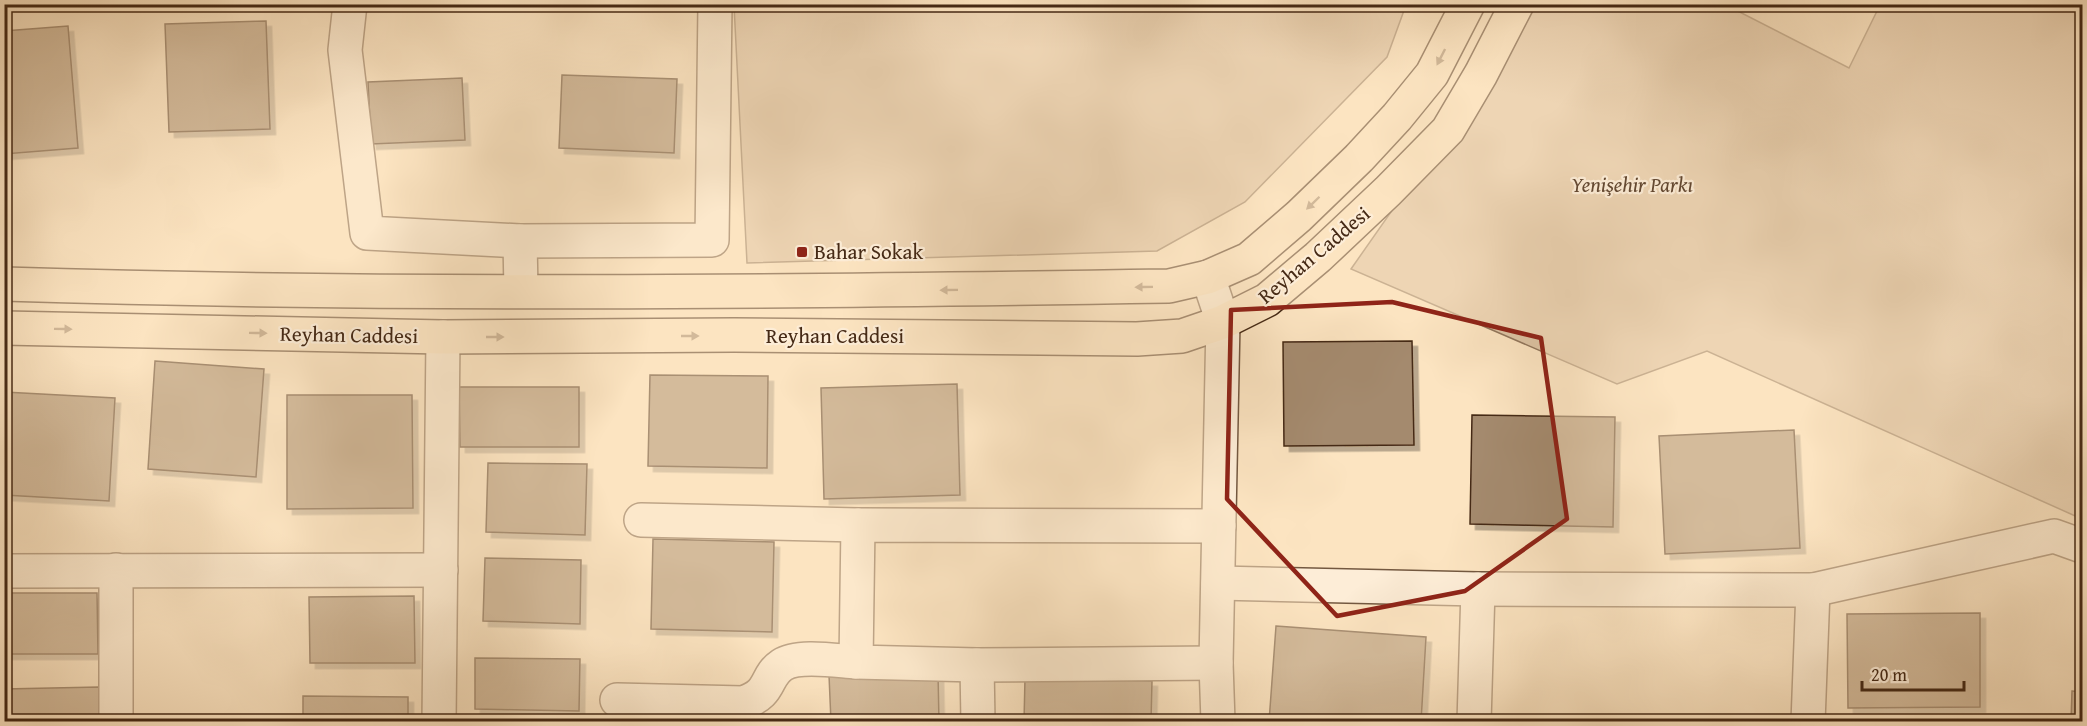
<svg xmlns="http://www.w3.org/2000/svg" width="2087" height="726" font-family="'Gentium Book Plus',serif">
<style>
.green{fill:#ddc4a4;stroke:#91765c;stroke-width:1.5}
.building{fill:#a48a6e;stroke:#452915;stroke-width:1.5;filter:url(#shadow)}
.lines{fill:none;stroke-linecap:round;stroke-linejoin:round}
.minor-casing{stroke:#735840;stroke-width:36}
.major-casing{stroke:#452915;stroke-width:36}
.minor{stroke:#fdedd7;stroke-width:33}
.major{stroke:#fce4c1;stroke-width:33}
.oneway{fill:#a0866b}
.marked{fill:none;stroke:#8f2418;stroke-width:4.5;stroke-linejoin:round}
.poi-dot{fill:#8f2418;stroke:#fdedd7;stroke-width:2}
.labels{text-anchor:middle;stroke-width:4.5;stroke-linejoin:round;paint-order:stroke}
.park-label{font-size:21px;font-style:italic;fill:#634832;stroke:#fdedd7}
.poi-label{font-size:21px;fill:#452915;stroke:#fdedd7;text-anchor:start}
.street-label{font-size:21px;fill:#452915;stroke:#fdedd7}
</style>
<defs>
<filter id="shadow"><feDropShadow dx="5.5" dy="5.5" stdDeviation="0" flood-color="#0004"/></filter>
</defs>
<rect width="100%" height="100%" fill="#fce4c1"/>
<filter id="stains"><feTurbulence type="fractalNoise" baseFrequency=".00333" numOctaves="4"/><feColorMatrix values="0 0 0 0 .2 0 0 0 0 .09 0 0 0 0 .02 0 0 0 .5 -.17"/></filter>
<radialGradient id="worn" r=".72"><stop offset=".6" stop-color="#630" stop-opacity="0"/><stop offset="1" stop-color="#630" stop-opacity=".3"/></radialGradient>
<g class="green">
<path d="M734,5V4L1406,5L1387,57L1245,202L1157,251L747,263Z"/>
<path d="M1536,5H1726L1849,68L1880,5H2082V519L1707,351L1617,384L1351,269Z"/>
</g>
<g class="building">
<path d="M266,21L270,129L169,132L165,24Z"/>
<path d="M68,26L78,148L4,154V31Z"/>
<path d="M562,75L677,79L674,153L559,148Z"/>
<path d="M462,78L465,140L371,144L368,82Z"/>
<path d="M1412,341L1414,445L1284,446L1283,342Z"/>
<path d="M155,361L264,369L256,477L148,469Z"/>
<path d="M650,375L768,376L767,468L648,466Z"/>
<path d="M957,384L960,495L824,499L821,388Z"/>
<path d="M459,387H579V447H460Z"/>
<path d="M4,392L115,398L109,501L4,495Z"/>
<path d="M287,395H412L413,508L287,509Z"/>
<path d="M1472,415L1615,417L1613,527L1470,524Z"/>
<path d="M1794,430L1800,548L1665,554L1659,436Z"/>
<path d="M488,463L587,464L585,535L486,532Z"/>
<path d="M653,539L774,542L772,632L651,629Z"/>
<path d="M485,558L581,560L580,624L483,621Z"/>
<path d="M4,593H97L98,654H4Z"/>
<path d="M414,596L415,663H310L309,597Z"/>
<path d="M1980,613V707L1848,708L1847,614Z"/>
<path d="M1276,626L1426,637L1421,722H1269Z"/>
<path d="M475,658L580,659L579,711L475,709Z"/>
<path d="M938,672L939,722H831L829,675Z"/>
<path d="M1025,678L1152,681L1151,722H1024Z"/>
<path d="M99,687L100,722H4V689Z"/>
<path d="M2072,691L2082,692V722H2071Z"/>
<path d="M303,696L408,697V722H303Z"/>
</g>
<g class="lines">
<g class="minor-casing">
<g id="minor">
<path d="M350,4L345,50L367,233L520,241L712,240L715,4"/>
<path d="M520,241L521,290"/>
<path d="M1208,277L1223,322L1216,663L1218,722"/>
<path d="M641,520L858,525"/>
<path d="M4,571L441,570"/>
<path d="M1218,583L1478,589L1813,590"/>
<path d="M1216,663L977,665L856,662L858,525L1219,526"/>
<path d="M977,665L978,722"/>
<path d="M617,700L743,703C773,693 764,677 782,665C798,654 838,661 856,662"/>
<path d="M116,722V570"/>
<path d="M439,722L443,337"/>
<path d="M1474,722L1478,589"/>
<path d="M1808,722L1813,590L2054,536L2082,546"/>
</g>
</g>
<g class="major-casing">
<g id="major">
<path d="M4,284C392,296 781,292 1169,286L1208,277L1249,259L1299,216L1359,158L1397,117L1432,74L1468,4"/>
<path d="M4,328L443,337L734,335L1137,339L1182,336L1223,322L1267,300L1318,257L1388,191L1448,130L1481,74L1517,4"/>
</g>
</g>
<use href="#minor" class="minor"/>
<use href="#major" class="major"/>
</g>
<defs><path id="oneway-solid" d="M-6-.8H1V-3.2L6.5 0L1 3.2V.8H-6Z" transform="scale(1.5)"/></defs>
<g class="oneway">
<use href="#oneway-solid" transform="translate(1441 57) rotate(117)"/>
<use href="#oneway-solid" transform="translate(1313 203) rotate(136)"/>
<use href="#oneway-solid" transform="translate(1144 287) rotate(179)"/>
<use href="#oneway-solid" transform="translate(949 290) rotate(179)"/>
<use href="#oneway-solid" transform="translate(63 329) rotate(1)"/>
<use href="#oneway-solid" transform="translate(258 333) rotate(1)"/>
<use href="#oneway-solid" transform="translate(690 336)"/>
<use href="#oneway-solid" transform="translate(495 337)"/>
</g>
<path d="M0 0H2087V726H0ZM1392,302L1541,338L1567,519L1465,591L1337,616L1227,499L1231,310Z" fill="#fce4c1" fill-opacity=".55" fill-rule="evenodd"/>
<path class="marked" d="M1392,302L1541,338L1567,519L1465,591L1337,616L1227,499L1231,310Z"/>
<rect class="poi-dot" x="796" y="246" width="12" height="12" rx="3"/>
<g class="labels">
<g class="park-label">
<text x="1632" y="192">Yenişehir Parkı</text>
</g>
<g class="poi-label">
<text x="814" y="259">Bahar Sokak</text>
</g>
<g class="street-label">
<text transform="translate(1314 255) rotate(-40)" y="7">Reyhan Caddesi</text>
<text transform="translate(349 335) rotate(1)" y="7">Reyhan Caddesi</text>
<text x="835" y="343">Reyhan Caddesi</text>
</g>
</g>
<rect width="2087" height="726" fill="none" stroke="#fce4c1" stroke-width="24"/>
<rect x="6" y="6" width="2075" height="714" fill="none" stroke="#452915" stroke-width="3"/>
<rect x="12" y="12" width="2063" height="702" fill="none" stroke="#452915" stroke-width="1.5"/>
<path d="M1862 681v9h102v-9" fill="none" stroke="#452915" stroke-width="3"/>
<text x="1871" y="681" font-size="18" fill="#452915" stroke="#fdedd7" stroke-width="4.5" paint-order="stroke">20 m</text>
<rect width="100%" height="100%" filter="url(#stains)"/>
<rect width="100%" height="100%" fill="url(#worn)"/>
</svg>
